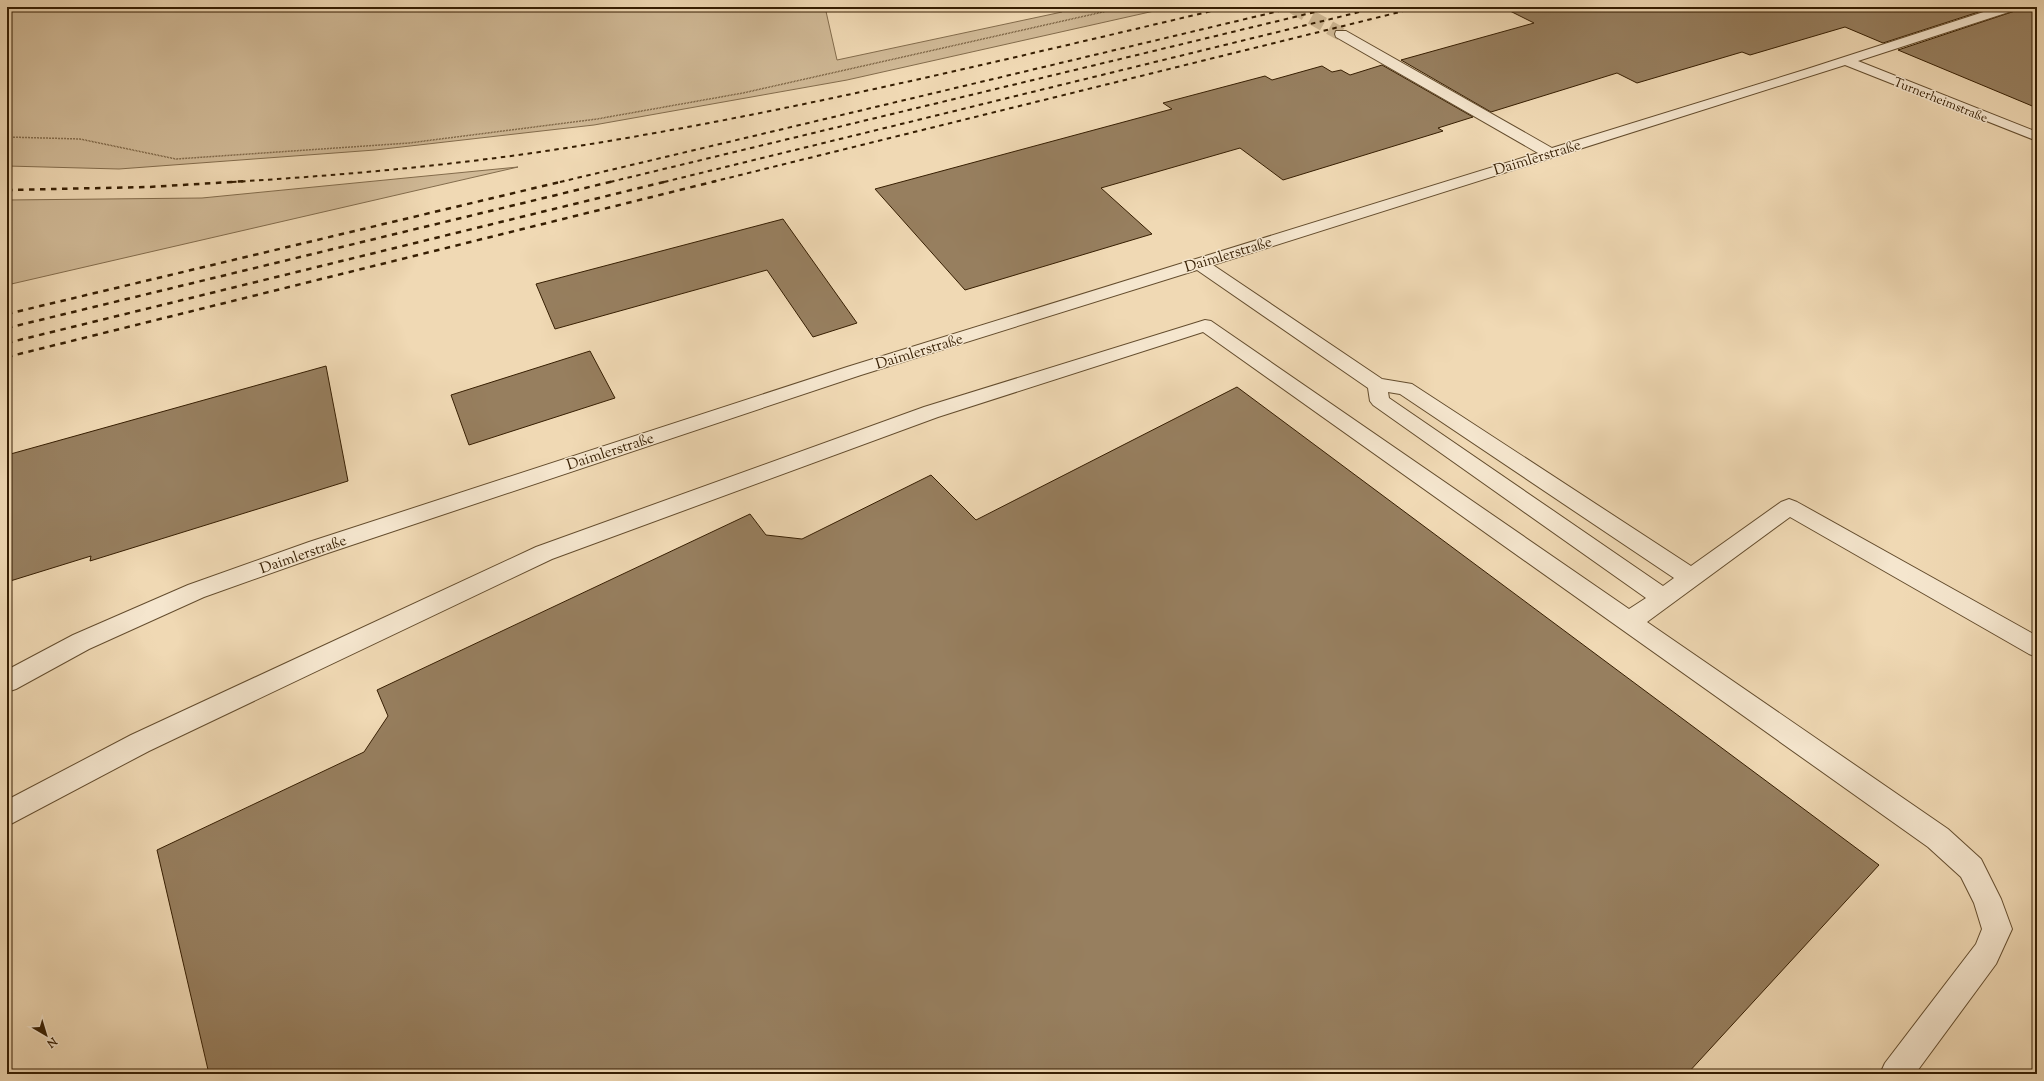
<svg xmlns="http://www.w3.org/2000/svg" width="2044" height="1081" font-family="'Sorts Mill Goudy',serif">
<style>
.green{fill:#d0b996;stroke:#836c4c}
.building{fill:#977f5f;stroke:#361e02}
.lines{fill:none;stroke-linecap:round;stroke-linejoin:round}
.minor-tunnel{stroke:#cbb490;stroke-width:14;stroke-dasharray:14 7;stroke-linecap:butt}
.minor-casing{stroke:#644d2e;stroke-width:2}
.path{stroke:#361e02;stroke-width:1.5;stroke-dasharray:0.5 1;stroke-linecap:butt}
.minor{fill:#f5e6ce;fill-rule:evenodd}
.rail-far1{stroke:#361e02;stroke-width:2;stroke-dasharray:4.5 4.5;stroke-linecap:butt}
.rail{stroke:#361e02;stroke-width:2.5;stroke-dasharray:5.5 5.5;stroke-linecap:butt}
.labels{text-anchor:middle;stroke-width:3;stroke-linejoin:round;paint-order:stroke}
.far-street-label{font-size:13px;fill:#361e02;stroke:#f5e6ce}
.street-label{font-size:15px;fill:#361e02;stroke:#f5e6ce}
</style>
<rect width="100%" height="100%" fill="#f0d9b4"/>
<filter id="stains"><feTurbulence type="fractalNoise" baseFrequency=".005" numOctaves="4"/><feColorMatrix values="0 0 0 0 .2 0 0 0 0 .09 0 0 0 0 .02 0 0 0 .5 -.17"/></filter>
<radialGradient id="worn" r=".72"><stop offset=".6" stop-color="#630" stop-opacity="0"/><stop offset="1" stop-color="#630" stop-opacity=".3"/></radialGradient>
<g class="green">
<path d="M7,7H825L837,60L1062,12L1060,7H1172L847,80L594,125L375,150L119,169L7,166Z"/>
<path d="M518,167L7,285V200L202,198Z"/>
</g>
<g class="building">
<path d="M1502,7H1994L1883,43L1845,27L1750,55L1742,52L1637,83L1617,73L1491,112L1401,60L1534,23Z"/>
<path d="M2018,7H2037V108L1898,50L2015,11Z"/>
<path d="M1382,65L1473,117L1438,128L1443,131L1283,180L1240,148L1101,188L1152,234L965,290L875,189L1172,109L1163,103L1265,76L1272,80L1322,66L1332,72L1341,70L1350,75Z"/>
<path d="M783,219L857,323L813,337L767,270L555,329L536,284Z"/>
<path d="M590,351L615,398L469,445L451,395Z"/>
<path d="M326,366L348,481L90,561L91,556L7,582V455Z"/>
<path d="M1237,387L1879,865L1687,1074H209L157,850L364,752L388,716L377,690L750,514L766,535L802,539L931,475L976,520Z"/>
</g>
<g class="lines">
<path class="minor-tunnel" d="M1293,7L1341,34"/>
<g class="minor-casing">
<path id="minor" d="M1999,7H2017L2015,10L1858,61L2037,132V141L1845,65L1213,265L1382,379L1412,384L1691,566L1781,502L1789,499L1797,502L2037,636V657L2029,654L1790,517L1647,622L1948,829L1981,859L2001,899L2012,929L1996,964L1915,1074H1880L1885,1063L1976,944L1982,929L1974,903L1961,877L1928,847L1203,332L938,417L552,559L149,751L7,826V800L131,735L536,547L924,407L1205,320L1211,321L1629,609L1646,598L1373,405L1370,401L1368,388L1197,270L861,375L325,554L204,597L89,649L16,689L7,692V670L73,635L188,585L309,542L847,367L1538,153L1336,37L1335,34L1336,31H1346L1552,148L1804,70ZM1388,392L1400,394L1674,578L1663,586L1389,398Z"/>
</g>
<path class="path" d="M7,137L80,139L176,159L409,143L597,119L743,93L1125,7"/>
<use href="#minor" class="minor"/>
<g class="rail-far1">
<path d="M232,182C346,175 459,165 572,147C793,112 1011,58 1229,7"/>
<path d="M560,182L1296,7"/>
<path d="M610,182L1336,7"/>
<path d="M664,182L1380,7"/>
<path d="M712,182L1420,7"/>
</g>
<g class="rail">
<path d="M7,190L148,187L248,181"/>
<path d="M7,314L564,181"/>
<path d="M7,328L614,181"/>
<path d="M7,343L668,181"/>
<path d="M7,357L716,181"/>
</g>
</g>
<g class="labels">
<g class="far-street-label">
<text transform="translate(1941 99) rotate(22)" y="5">Turnerheimstraße</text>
</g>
<g class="street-label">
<text transform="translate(1537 157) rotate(-17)" y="5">Daimlerstraße</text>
<text transform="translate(1228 254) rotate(-17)" y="5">Daimlerstraße</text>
<text transform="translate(919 351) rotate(-17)" y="5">Daimlerstraße</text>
<text transform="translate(610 451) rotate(-18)" y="5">Daimlerstraße</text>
<text transform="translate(303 554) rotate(-19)" y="5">Daimlerstraße</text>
</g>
</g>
<rect width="2044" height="1081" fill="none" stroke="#f0d9b4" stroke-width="24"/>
<rect x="8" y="8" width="2028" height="1065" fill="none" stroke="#361e02" stroke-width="2"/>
<rect x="12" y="12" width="2020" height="1057" fill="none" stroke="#361e02"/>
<g transform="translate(46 1035) rotate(142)" stroke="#f5e6ce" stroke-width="3" paint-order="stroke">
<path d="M0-3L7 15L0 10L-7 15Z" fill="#361e02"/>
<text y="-6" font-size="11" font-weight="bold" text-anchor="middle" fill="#361e02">N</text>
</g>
<rect width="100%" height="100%" filter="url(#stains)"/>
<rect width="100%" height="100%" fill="url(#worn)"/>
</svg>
